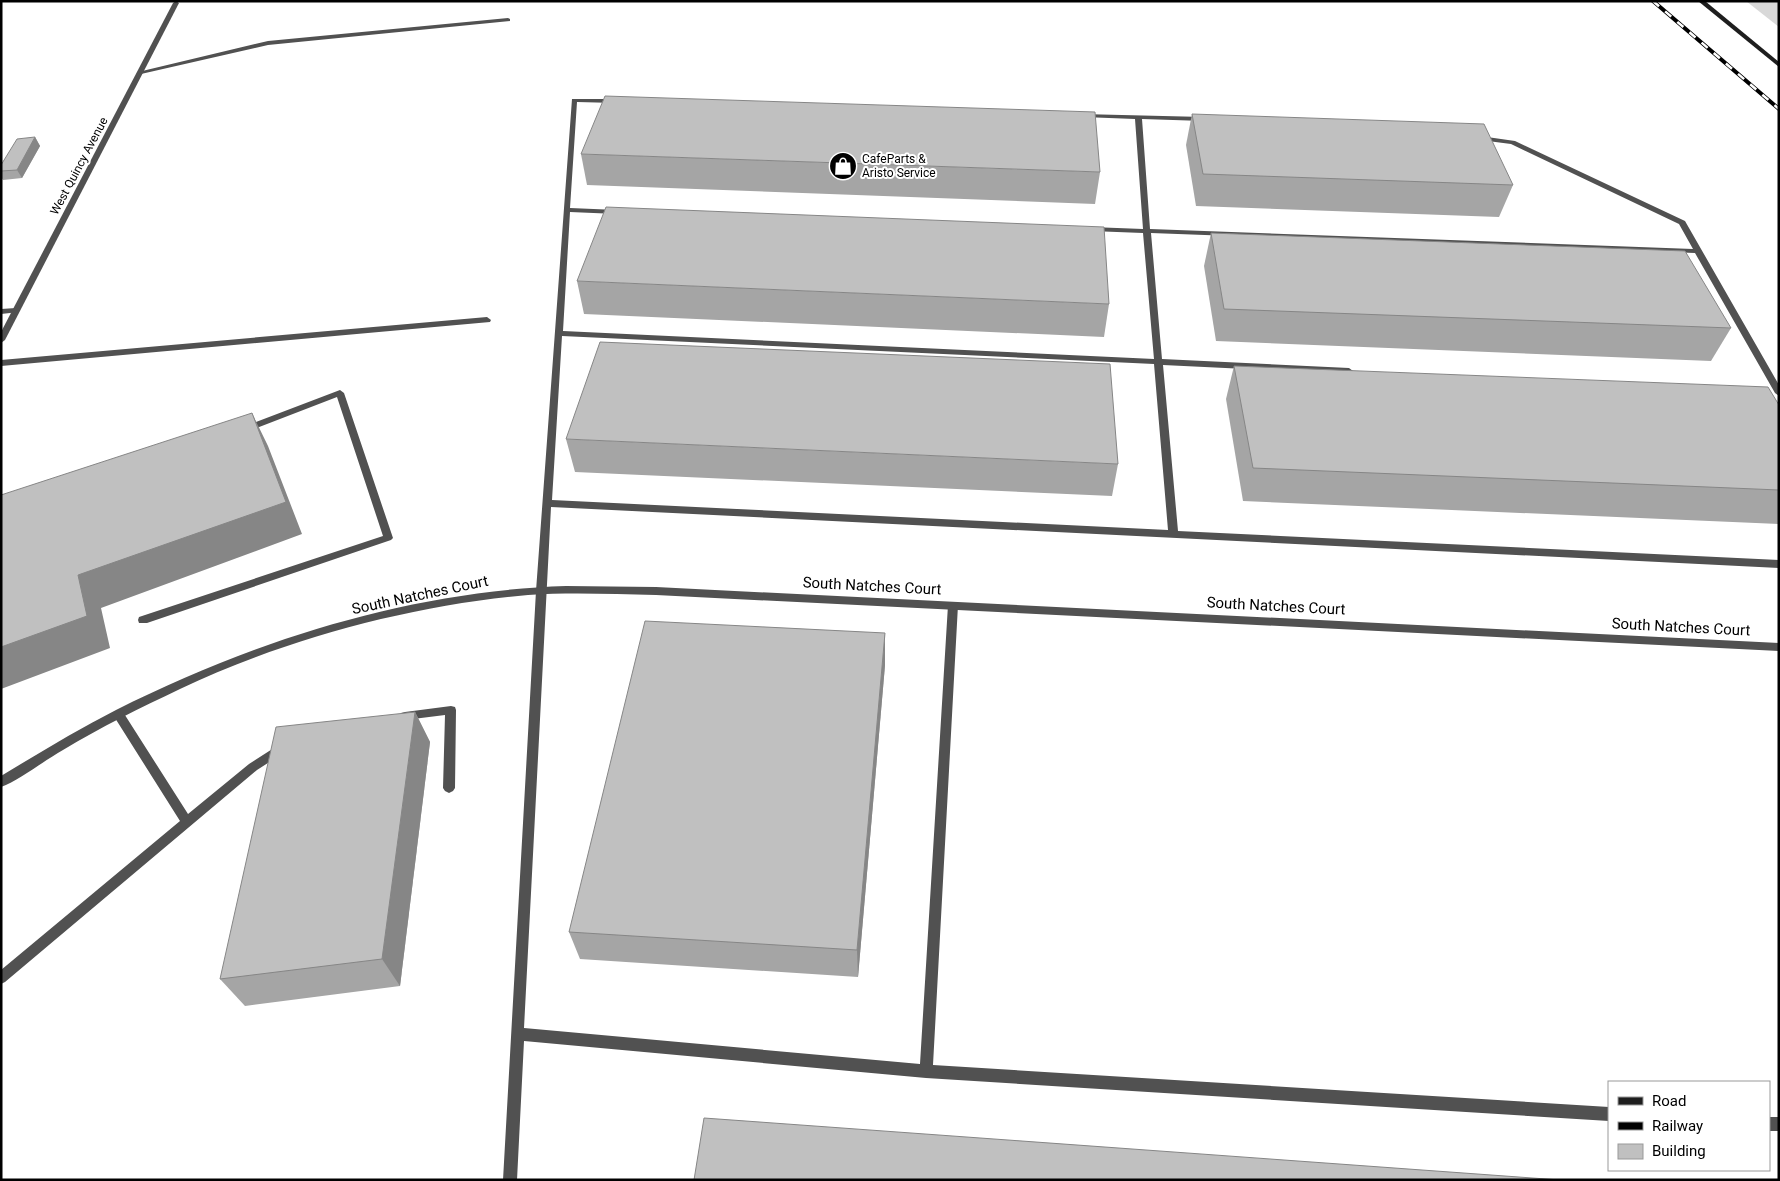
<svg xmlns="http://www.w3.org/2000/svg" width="1780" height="1181" font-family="Roboto,sans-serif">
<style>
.green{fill:#d8d8d8}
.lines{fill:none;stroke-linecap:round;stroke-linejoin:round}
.service{fill:#515151;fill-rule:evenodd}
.minor{fill:#515151;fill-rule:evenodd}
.tertiary{fill:#515151;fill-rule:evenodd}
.secondary{fill:#1e1e1e;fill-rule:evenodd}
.rail-casing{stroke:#000;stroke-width:4}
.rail{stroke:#fff;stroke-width:2.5;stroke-dasharray:8;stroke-linecap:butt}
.wall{fill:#a5a5a5}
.shaded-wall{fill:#868686}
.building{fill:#c0c0c0;stroke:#868686}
.labels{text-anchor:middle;stroke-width:4;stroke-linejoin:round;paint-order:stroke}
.far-poi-label{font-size:12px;fill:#000;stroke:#fff;text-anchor:start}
.far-street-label{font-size:12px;fill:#000;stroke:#fff}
.street-label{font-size:15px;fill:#000;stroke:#fff}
</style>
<rect width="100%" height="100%" fill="#fff"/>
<path class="green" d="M1746,1H1779V27Z"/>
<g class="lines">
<g class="service">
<path d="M508,18L510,19V21L268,45L141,74L138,72L268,41Z"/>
<path d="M572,99H616L619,101L616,103L577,102L570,208L617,210L621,212L617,214L570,212L563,331L1154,359L1143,233L1091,231L1087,229L1091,227L1143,229L1135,119L1083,117L1081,116V114L1204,117L1207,119L1204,121L1142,119L1150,229L1693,249L1679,224L1511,144L1480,140L1477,138L1480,136L1515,141L1685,221L1779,385V396L1775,393L1695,253L1151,233L1162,359L1349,368L1353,371L1349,374L1163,365L1178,531L1779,560V568L551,507L524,1028L920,1064L948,605L949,602H957L958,605L933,1065L1609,1107V1121L926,1078L524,1041L517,1180H503L536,591ZM562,336L1154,364L1168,530L552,500Z"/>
<path d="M16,308H19V312L1,314V309Z"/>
<path d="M487,317L491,320L490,322L1,366V360Z"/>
<path d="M340,390L344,393L393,538L391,540L147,623H139L138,620L139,617L383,536L337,397L249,431H243L242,429L243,427Z"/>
<path d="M451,706L455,707L456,710L455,788L453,791L449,793L445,791L443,788L445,715L405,720L401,719L400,716L401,713L405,712Z"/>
<path d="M119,711L123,712L188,814L249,764L277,746L281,744L285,746L287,749L285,752L257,770L5,982L1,984V970L180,821L115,718L114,715L115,712Z"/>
<rect x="1769" y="1117" width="10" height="14"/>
</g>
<path class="minor" d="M176,1L179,3L5,340L1,343V332L173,3Z"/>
<path class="tertiary" d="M566,586L656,587L1779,643V651L656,595C613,594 570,592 528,595C412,605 285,639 180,689C140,708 101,727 63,750C45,760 20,780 1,787V776C39,753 77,730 116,710C255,640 410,591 566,586Z"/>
<path class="secondary" d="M1698,1H1705L1779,62V67Z"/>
<g class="rail-casing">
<path id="rail" d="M1653,1L1779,109"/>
</g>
<use href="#rail" class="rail"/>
</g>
<g class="wall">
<path d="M1192,114L1513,185L1499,217L1196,206L1186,145Z"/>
<path d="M35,137L40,146L22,178L3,180L1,177V165Z"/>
<path d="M581,154L1100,172L1095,204L587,185Z"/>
<path d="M1211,233L1731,328L1711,361L1216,341L1204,266Z"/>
<path d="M577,281L1109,304L1104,337L584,314Z"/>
<path d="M1234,366L1779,405V524L1243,501L1226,399Z"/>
<path d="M566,439L1118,464L1112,496L575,472Z"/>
<path d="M885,633V665L858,977L580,959L569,932Z"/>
<path d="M415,712L430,742L400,986L245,1006L220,979Z"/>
</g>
<g class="shaded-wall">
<path d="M35,137L40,146L22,178L17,170Z"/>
<path d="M252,413L268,446L302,534L101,608L110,648L1,689V647Z"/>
<path d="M885,633V665L858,977L857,950Z"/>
<path d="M415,712L430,742L400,986L382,959Z"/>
</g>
<g class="building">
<path d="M605,96L1095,112L1100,172L581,154Z"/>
<path d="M1192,114L1484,124L1513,185L1203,174Z"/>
<path d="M35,137L17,170L1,171V165L17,139Z"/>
<path d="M606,207L1104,227L1109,304L577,281Z"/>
<path d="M1211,233L1685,251L1731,328L1224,309Z"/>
<path d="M600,342L1110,364L1118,464L566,439Z"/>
<path d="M1234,366L1768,387L1779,405V490L1253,468Z"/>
<path d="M252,413L286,502L78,575L87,616L1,647V495Z"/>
<path d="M645,621L885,633L857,950L569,932Z"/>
<path d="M415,712L382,959L220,979L276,727Z"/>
<path d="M704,1118L1560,1180H694Z"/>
</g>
<defs>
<g id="shop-disc" transform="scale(1.4375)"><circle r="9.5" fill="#000" stroke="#fff"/><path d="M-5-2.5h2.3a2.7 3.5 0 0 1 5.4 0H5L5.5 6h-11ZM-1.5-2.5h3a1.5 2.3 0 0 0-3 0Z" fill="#fff"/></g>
</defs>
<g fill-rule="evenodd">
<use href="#shop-disc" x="843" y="166"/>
</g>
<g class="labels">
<g class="far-poi-label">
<text x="862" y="163">CafeParts &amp;<tspan x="862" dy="14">Aristo Service</tspan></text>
</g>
<g class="far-street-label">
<text transform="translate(79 166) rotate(-62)" y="4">West Quincy Avenue</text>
</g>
<g class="street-label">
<text transform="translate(872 586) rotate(3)" y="5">South Natches Court</text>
<text transform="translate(420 595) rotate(-12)" y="5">South Natches Court</text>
<text transform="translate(1276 606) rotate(3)" y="5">South Natches Court</text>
<text transform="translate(1681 627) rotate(3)" y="5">South Natches Court</text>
</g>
</g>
<rect width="1780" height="1181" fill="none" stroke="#000000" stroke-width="5"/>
<rect x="1608" y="1081" width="162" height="90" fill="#ffffff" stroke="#999999"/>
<rect x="1618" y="1097" width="25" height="8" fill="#1e1e1e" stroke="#999999"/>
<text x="1652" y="1106" font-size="15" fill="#000000">Road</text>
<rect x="1618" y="1122" width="25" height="8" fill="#000000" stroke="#999999"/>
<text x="1652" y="1131" font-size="15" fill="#000000">Railway</text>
<rect x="1618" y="1144" width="25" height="15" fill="#c0c0c0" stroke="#999999"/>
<text x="1652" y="1156" font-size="15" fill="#000000">Building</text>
</svg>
